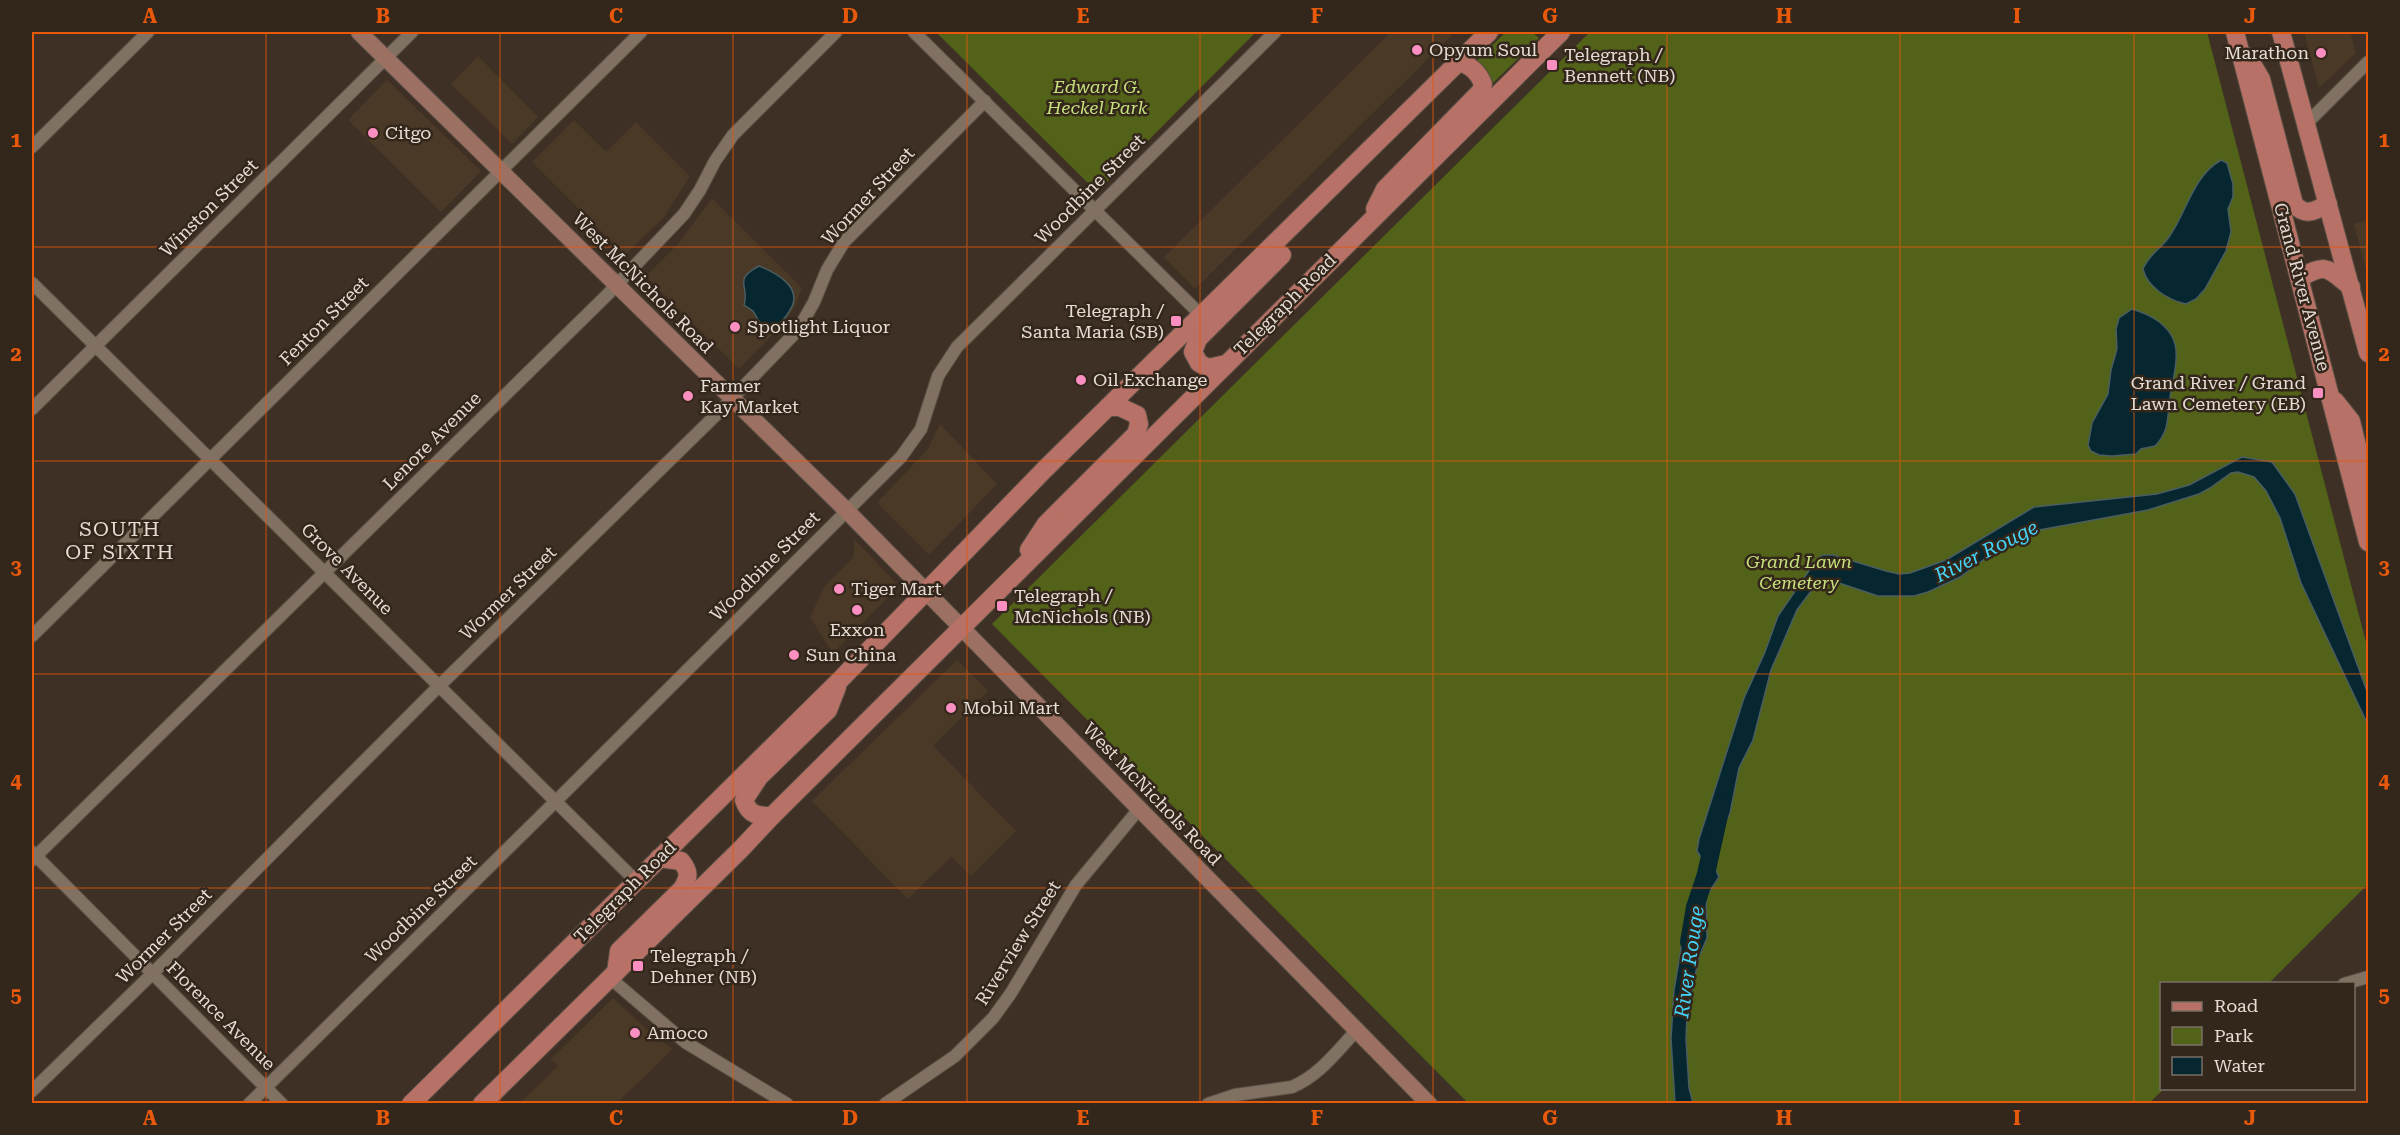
<svg xmlns="http://www.w3.org/2000/svg" width="2400" height="1135" font-family="'Roboto Serif',serif">
<style>
.built{fill:#4b3927}
.green{fill:#526319}
.water{fill:#072730;stroke:#4a5d61;stroke-width:1.5}
.lines{fill:none;stroke-linecap:round;stroke-linejoin:round}
.river{stroke:#072730;stroke-width:18}
.street-casing{stroke:#5a4f44;stroke-width:14}
.secondary-casing{stroke:#5a4f44;stroke-width:18}
.primary-casing{stroke:#5a4f44;stroke-width:20}
.street{stroke:#807162;stroke-width:12}
.secondary{stroke:#9c7164;stroke-width:16}
.primary{stroke:#b87166;stroke-width:18}
.grid{fill:none;stroke:#e8590c;stroke-width:1.5;stroke-opacity:0.55}
.poi-dot{fill:#fc8fc2;stroke:#33261a;stroke-width:2}
.labels{text-anchor:middle;stroke-width:5;stroke-linejoin:round;paint-order:stroke}
.poi-label{font-size:18px;fill:#e5dcd4;stroke:#33261a;text-anchor:start}
.park-label{font-size:18px;font-style:italic;fill:#c5e07c;stroke:#33261a}
.street-label{font-size:18px;fill:#e5dcd4;stroke:#33261a}
.neighbourhood-label{font-size:20px;letter-spacing:1.5px;fill:#e5dcd4;stroke:#33261a}
.water-label{font-size:20px;font-style:italic;fill:#45d5fb;stroke:#33261a}
.neatline{fill:none;stroke:#e8590c;stroke-width:2}
.grid-label{font-size:20px;text-anchor:middle;font-weight:bold;fill:#e8590c}
</style>
<rect width="100%" height="100%" fill="#3e3024"/>
<g class="built">
<path d="M1391,32H1455L1195,289L1164,257Z"/>
<path d="M2304,32H2350L2356,53L2319,88Z"/>
<path d="M478,56L538,117L512,144L451,84Z"/>
<path d="M387,80L481,171L441,212L348,120Z"/>
<path d="M574,120L606,152L636,122L690,176L665,216L625,255L532,162Z"/>
<path d="M712,198L802,288L795,306L785,322L739,369L646,276L679,243Z"/>
<path d="M2368,220V278L2354,224Z"/>
<path d="M940,424L997,484L929,555L877,503L928,449Z"/>
<path d="M854,539L899,586L833,653L810,617L825,586L854,557Z"/>
<path d="M957,660L988,691L933,746L1016,831L971,876L951,857L908,899L812,801Z"/>
<path d="M613,998L655,1037L673,1049L617,1103H596L593,1101L590,1104L520,1103L558,1066L551,1059Z"/>
</g>
<g class="green">
<path d="M936,32H1256L1097,192Z"/>
<path d="M1506,32H1532L1539,38L1493,83L1476,61Z"/>
<path d="M1590,32H2207L2368,650V884L2269,983L2162,984V1088L2164,1089L2149,1103H1468L992,624Z"/>
</g>
<g class="water">
<path d="M2221,160L2227,163L2233,184V197L2228,209L2231,232L2226,251L2205,289L2196,299L2186,304C2168,300 2147,287 2143,269C2149,254 2160,250 2169,237C2187,212 2192,177 2221,160Z"/>
<path d="M759,266C777,273 804,288 790,310C787,315 783,322 777,324C772,326 768,326 763,328L753,311L744,305C750,285 732,280 759,266Z"/>
<path d="M2132,309C2142,312 2150,315 2158,321C2187,342 2174,369 2170,398C2167,417 2170,431 2155,446L2141,449L2136,454L2112,456L2099,455L2091,451L2088,445L2092,423L2108,394L2111,370L2117,349L2116,329L2119,318Z"/>
<path d="M2242,457L2272,462L2295,494L2368,694V725L2301,583L2280,518L2266,491L2254,477L2238,472L2231,473L2210,488L2199,494L2148,510L2034,531L2001,547L1960,577L1928,592L1914,596H1878L1830,580L1820,579L1797,610L1771,670L1753,740L1739,768L1730,813L1727,819L1711,827L1706,849L1719,877L1706,897L1707,938L1699,957L1687,1015L1686,1039L1689,1088L1693,1103H1675L1671,1039L1674,990L1683,937L1696,912C1690,893 1703,888 1709,870L1697,851L1699,839L1744,698L1765,652L1778,616L1817,559L1823,555H1833L1886,571L1899,574L1910,573L1946,560L2034,507L2157,494L2189,485Z"/>
</g>
<g class="lines">
<path class="river" d="M1689,942L1695,907L1706,874L1722,802"/>
<g class="street-casing">
<g id="street">
<path d="M914,32L1202,316"/>
<path d="M2307,123L2368,62"/>
<path d="M32,147L148,32"/>
<path d="M32,283L636,881"/>
<path d="M32,409L412,32"/>
<path d="M32,636L641,32"/>
<path d="M32,852L282,1104"/>
<path d="M32,860L607,295L684,214L700,190L715,161L733,135L836,32"/>
<path d="M610,978L685,1042L787,1104"/>
<path d="M2344,984L2368,977"/>
<path d="M32,1091L153,973L433,692L720,411L798,330L814,302L827,270L844,242L985,101"/>
<path d="M249,1104L556,801L901,457L921,429L938,376L957,347L1275,32"/>
<path d="M885,1104L955,1056L993,1018L1011,993L1076,885L1139,809"/>
<path d="M1208,1104L1235,1095L1292,1087C1320,1075 1337,1051 1357,1030"/>
</g>
</g>
<g class="secondary-casing">
<path id="secondary" d="M359,32L846,510L1429,1104"/>
</g>
<g class="primary-casing">
<g id="primary">
<path d="M2235,32L2368,542"/>
<path d="M2281,32L2368,353"/>
<path d="M2248,57L2261,79L2294,204C2305,217 2315,211 2328,204"/>
<path d="M1375,209L1385,189L1481,91L1483,84C1478,72 1471,65 1458,62"/>
<path d="M2300,278C2327,262 2328,269 2351,287"/>
<path d="M1226,364L1208,368L1199,363L1193,352L1198,339L1282,255"/>
<path d="M2335,401L2351,421L2368,491"/>
<path d="M1029,550L1046,524L1136,434L1139,424L1137,415L1120,407H1108"/>
<path d="M772,816C757,816 749,815 744,800L759,777L828,710L837,687"/>
<path d="M616,972L619,951L682,889C689,877 690,872 681,861L659,858"/>
<path d="M411,1104L840,680L1045,469L1489,32"/>
<path d="M482,1104L741,849L772,816L1561,32"/>
</g>
</g>
<use href="#street" class="street"/>
<use href="#secondary" class="secondary"/>
<use href="#primary" class="primary"/>
</g>
<path class="grid" d="M266,32V1104M500,32V1104M733,32V1104M967,32V1104M1200,32V1104M1433,32V1104M1667,32V1104M1900,32V1104M2134,32V1104M32,247H2368M32,461H2368M32,674H2368M32,888H2368"/>
<g class="poi-dot">
<circle cx="1417" cy="50" r="6"/>
<circle cx="2321" cy="53" r="6"/>
<rect x="1546" y="59" width="12" height="12" rx="3"/>
<circle cx="373" cy="133" r="6"/>
<rect x="1170" y="315" width="12" height="12" rx="3"/>
<circle cx="735" cy="327" r="6"/>
<circle cx="1081" cy="380" r="6"/>
<rect x="2312" y="387" width="12" height="12" rx="3"/>
<circle cx="688" cy="396" r="6"/>
<circle cx="839" cy="589" r="6"/>
<rect x="996" y="600" width="12" height="12" rx="3"/>
<circle cx="857" cy="610" r="6"/>
<circle cx="794" cy="655" r="6"/>
<circle cx="951" cy="708" r="6"/>
<rect x="632" y="960" width="12" height="12" rx="3"/>
<circle cx="635" cy="1033" r="6"/>
</g>
<g class="labels">
<g class="poi-label">
<text x="1429" y="56">Opyum Soul</text>
<text x="2309" y="59" text-anchor="end">Marathon</text>
<text x="1564" y="61">Telegraph /<tspan x="1564" dy="21">Bennett (NB)</tspan></text>
<text x="385" y="139">Citgo</text>
<text x="1164" y="317" text-anchor="end">Telegraph /<tspan x="1164" dy="21">Santa Maria (SB)</tspan></text>
<text x="747" y="333">Spotlight Liquor</text>
<text x="1093" y="386">Oil Exchange</text>
<text x="2306" y="389" text-anchor="end">Grand River / Grand<tspan x="2306" dy="21">Lawn Cemetery (EB)</tspan></text>
<text x="700" y="392">Farmer<tspan x="700" dy="21">Kay Market</tspan></text>
<text x="851" y="595">Tiger Mart</text>
<text x="1014" y="602">Telegraph /<tspan x="1014" dy="21">McNichols (NB)</tspan></text>
<text x="857" y="636" text-anchor="middle">Exxon</text>
<text x="806" y="661">Sun China</text>
<text x="963" y="714">Mobil Mart</text>
<text x="650" y="962">Telegraph /<tspan x="650" dy="21">Dehner (NB)</tspan></text>
<text x="647" y="1039">Amoco</text>
</g>
<g class="park-label">
<text x="1097" y="93">Edward G.<tspan x="1097" dy="21">Heckel Park</tspan></text>
<text x="1799" y="568">Grand Lawn<tspan x="1799" dy="21">Cemetery</tspan></text>
</g>
<g class="street-label">
<text transform="translate(1090 189) rotate(-45)" y="6">Woodbine Street</text>
<text transform="translate(868 196) rotate(-47)" y="6">Wormer Street</text>
<text transform="translate(209 208) rotate(-45)" y="6">Winston Street</text>
<text transform="translate(643 283) rotate(45)" y="6">West McNichols Road</text>
<text transform="translate(2302 287) rotate(75)" y="6">Grand River Avenue</text>
<text transform="translate(1285 305) rotate(-45)" y="6">Telegraph Road</text>
<text transform="translate(324 321) rotate(-45)" y="6">Fenton Street</text>
<text transform="translate(432 441) rotate(-45)" y="6">Lenore Avenue</text>
<text transform="translate(765 566) rotate(-45)" y="6">Woodbine Street</text>
<text transform="translate(347 569) rotate(45)" y="6">Grove Avenue</text>
<text transform="translate(508 593) rotate(-44)" y="6">Wormer Street</text>
<text transform="translate(1152 794) rotate(46)" y="6">West McNichols Road</text>
<text transform="translate(625 892) rotate(-45)" y="6">Telegraph Road</text>
<text transform="translate(421 909) rotate(-44)" y="6">Woodbine Street</text>
<text transform="translate(164 936) rotate(-45)" y="6">Wormer Street</text>
<text transform="translate(1018 943) rotate(-58)" y="6">Riverview Street</text>
<text transform="translate(221 1016) rotate(45)" y="6">Florence Avenue</text>
</g>
<g class="neighbourhood-label">
<text x="120" y="536">SOUTH<tspan x="120" dy="23">OF SIXTH</tspan></text>
</g>
<g class="water-label">
<text transform="translate(1986 551) rotate(-27)" y="7">River Rouge</text>
<text transform="translate(1689 962) rotate(-82)" y="7">River Rouge</text>
</g>
</g>
<rect width="2400" height="1135" fill="none" stroke="#33261a" stroke-width="66"/>
<rect x="2160" y="982" width="195" height="108" fill="#33261a" stroke="#7a6f64" stroke-width="1.5"/>
<rect x="2172" y="1002" width="30" height="9" fill="#b87166" stroke="#7a6f64" stroke-width="1.5"/>
<text x="2214" y="1012" font-size="18" fill="#e5dcd4">Road</text>
<rect x="2172" y="1027" width="30" height="18" fill="#526319" stroke="#7a6f64" stroke-width="1.5"/>
<text x="2214" y="1042" font-size="18" fill="#e5dcd4">Park</text>
<rect x="2172" y="1057" width="30" height="18" fill="#072730" stroke="#7a6f64" stroke-width="1.5"/>
<text x="2214" y="1072" font-size="18" fill="#e5dcd4">Water</text>
<rect x="33" y="33" width="2334" height="1069" class="neatline"/>
<g class="grid-label">
<text x="150" y="23">A</text>
<text x="383" y="23">B</text>
<text x="616" y="23">C</text>
<text x="850" y="23">D</text>
<text x="1083" y="23">E</text>
<text x="1317" y="23">F</text>
<text x="1550" y="23">G</text>
<text x="1784" y="23">H</text>
<text x="2017" y="23">I</text>
<text x="2250" y="23">J</text>
<text x="16" y="147">1</text>
<text x="2384" y="147">1</text>
<text x="16" y="361">2</text>
<text x="2384" y="361">2</text>
<text x="16" y="574">3</text>
<text x="2384" y="574">3</text>
<text x="16" y="788">4</text>
<text x="2384" y="788">4</text>
<text x="16" y="1002">5</text>
<text x="2384" y="1002">5</text>
<text x="150" y="1125">A</text>
<text x="383" y="1125">B</text>
<text x="616" y="1125">C</text>
<text x="850" y="1125">D</text>
<text x="1083" y="1125">E</text>
<text x="1317" y="1125">F</text>
<text x="1550" y="1125">G</text>
<text x="1784" y="1125">H</text>
<text x="2017" y="1125">I</text>
<text x="2250" y="1125">J</text>
</g>
</svg>
